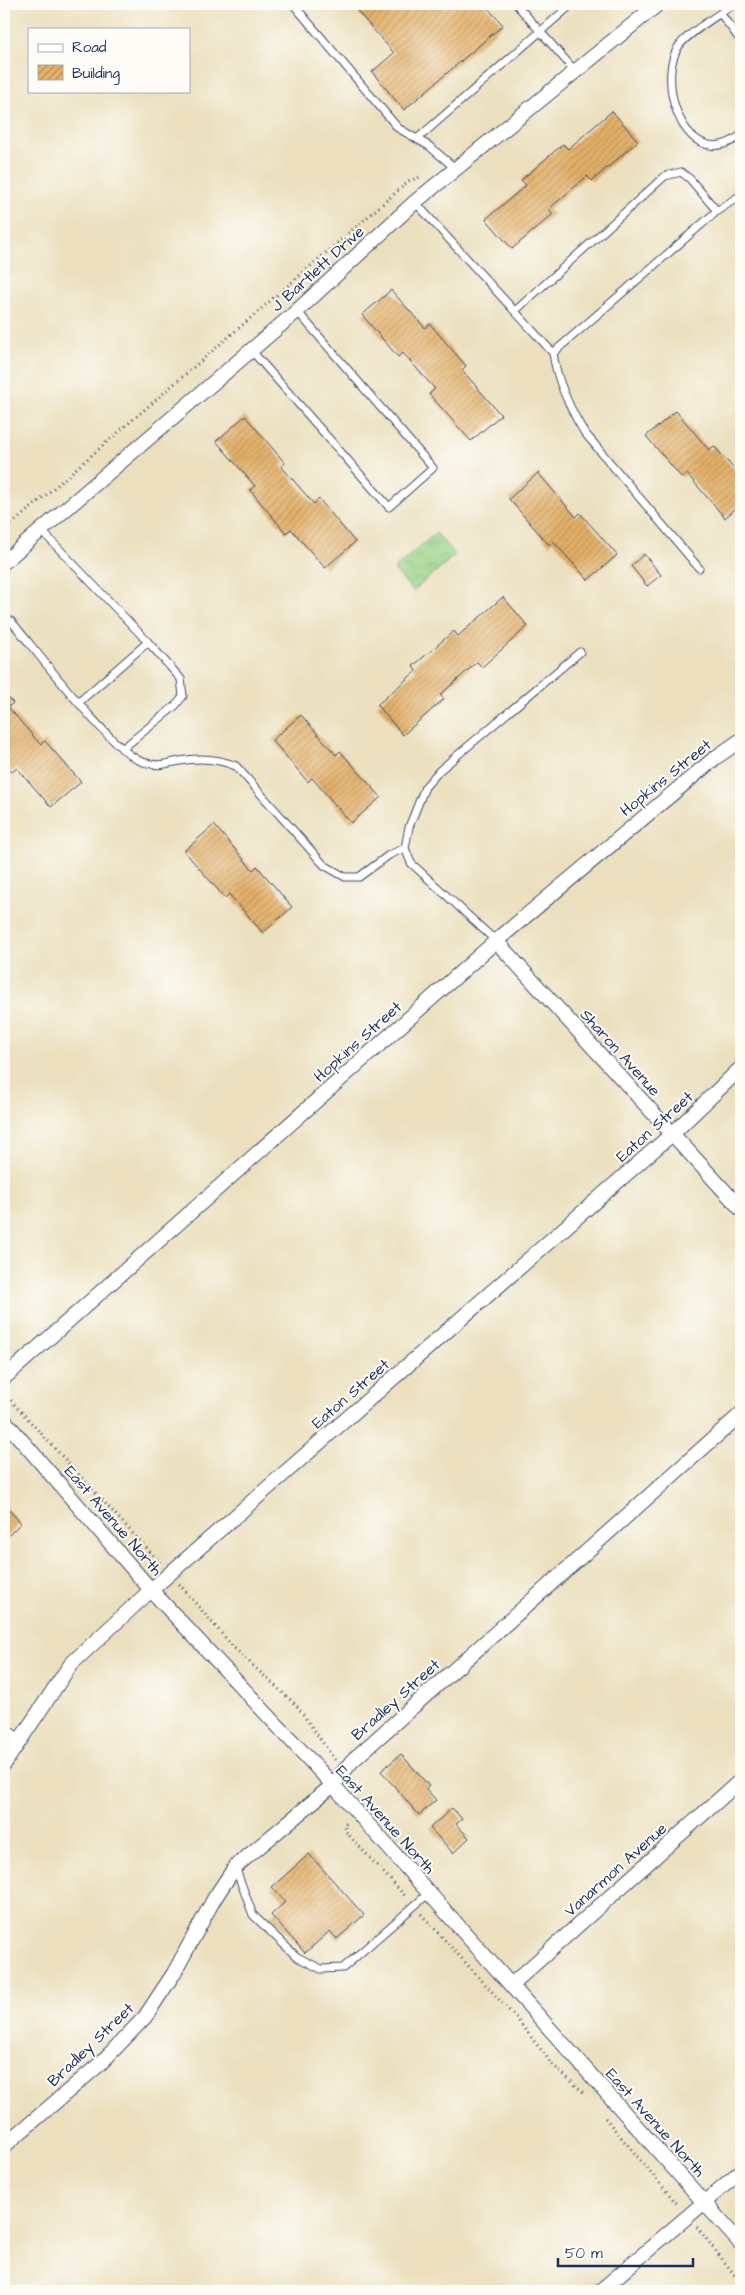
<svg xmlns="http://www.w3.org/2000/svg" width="745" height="2295" font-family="'Architects Daughter',sans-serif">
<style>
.park{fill:url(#park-crowns);stroke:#598071}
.building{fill:url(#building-hatch)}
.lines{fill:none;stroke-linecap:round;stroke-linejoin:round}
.service-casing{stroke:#3a496c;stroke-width:9}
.minor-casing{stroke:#3a496c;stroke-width:16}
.path{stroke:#3a496c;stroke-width:3;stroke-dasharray:1 4;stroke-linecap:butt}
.service{stroke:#fff;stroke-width:7}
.minor{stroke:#fff;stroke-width:14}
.labels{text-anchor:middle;stroke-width:4;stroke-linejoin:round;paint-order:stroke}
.street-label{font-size:16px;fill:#1b2f5e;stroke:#fdfcf7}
</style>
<defs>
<pattern id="park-crowns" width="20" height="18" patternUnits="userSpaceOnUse" patternTransform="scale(1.25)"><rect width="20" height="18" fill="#97d184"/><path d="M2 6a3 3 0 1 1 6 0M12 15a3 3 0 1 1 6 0" fill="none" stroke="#7aaa6f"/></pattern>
<pattern id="building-hatch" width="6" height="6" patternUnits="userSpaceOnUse" patternTransform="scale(1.25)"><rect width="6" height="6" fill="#e3b067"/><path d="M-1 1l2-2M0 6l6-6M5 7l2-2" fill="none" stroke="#b79058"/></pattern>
</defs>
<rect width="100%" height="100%" fill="#fdfcf7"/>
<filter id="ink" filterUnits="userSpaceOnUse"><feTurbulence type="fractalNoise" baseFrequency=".02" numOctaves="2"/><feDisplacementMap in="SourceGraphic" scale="10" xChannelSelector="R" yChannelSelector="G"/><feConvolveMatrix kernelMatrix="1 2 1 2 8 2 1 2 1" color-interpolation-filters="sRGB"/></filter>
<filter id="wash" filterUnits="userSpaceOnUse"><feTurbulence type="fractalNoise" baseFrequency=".0096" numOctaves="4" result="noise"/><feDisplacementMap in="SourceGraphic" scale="20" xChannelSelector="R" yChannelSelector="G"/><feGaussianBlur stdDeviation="1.12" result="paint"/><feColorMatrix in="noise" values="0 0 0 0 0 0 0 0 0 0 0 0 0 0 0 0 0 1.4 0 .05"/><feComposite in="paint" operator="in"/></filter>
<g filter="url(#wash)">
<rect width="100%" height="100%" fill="#ebdfbd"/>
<path class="park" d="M436,533L455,555L413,591L394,569Z"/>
<g id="blocks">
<g class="building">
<path d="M351,4H484L503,25L404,110L372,72L394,53Z"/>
<path d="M612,111L638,141L592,181L587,176L549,209L553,214L512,249L486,219L526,185L521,180L563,144L568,149Z"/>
<path d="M391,290L425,328L430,324L466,366L462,370L501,415L471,441L429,394L435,389L403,353L398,357L362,315Z"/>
<path d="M676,411L709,450L714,446L741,477V504L725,518L687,474L682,478L646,436Z"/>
<path d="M245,416L285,463L281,466L314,504L319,499L355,542L325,568L291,529L286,533L250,490L255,486L216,441Z"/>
<path d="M538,473L576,517L580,513L617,555L588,580L553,541L549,545L509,499Z"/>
<path d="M644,554L661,575L647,586L631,566Z"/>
<path d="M503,597L528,626L482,667L477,662L440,695L444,699L403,735L377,705L416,671L413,666L454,631L458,636Z"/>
<path d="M4,693L13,703L8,707L40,744L45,741L81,782L51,807L17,768L12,772L4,762Z"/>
<path d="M301,715L336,755L340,751L381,797L351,823L312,778L308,782L272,740Z"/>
<path d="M214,825L253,870L257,866L292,907L263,933L229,894L225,898L184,851Z"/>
<path d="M4,1505L21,1523L4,1540Z"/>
<path d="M401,1754L429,1786L426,1789L436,1800L419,1815L381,1771Z"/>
<path d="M452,1808L462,1819L456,1824L469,1838L453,1853L430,1828Z"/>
<path d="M309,1854L364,1915L337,1939L330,1931L305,1953L271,1915L285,1902L272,1887Z"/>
</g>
</g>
</g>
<g filter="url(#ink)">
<use href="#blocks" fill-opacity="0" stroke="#3a496c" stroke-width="1"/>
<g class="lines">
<g class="service-casing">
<g id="service">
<path d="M293,4L398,128L429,146L455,168"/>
<path d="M516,4L576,72"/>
<path d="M734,4C720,14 684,35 677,49C656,88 689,176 741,135"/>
<path d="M720,13L741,41"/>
<path d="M417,139L572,4"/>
<path d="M415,202L553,353C557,382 569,407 584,432L699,568"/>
<path d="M515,311L665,176L681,172L690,179L717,211"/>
<path d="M251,350L389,507L433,468L297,311"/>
<path d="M553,353L717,211L741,195"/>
<path d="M41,530L148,642L79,702"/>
<path d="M11,621C35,649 114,754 143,762C161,767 163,764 180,761C200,757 217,758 236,766L324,865L345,877H359L389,855L405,848"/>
<path d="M122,749L175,706L183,696L181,679L148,642"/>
<path d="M496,941L411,863L405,848L409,827L425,787L440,770L580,652"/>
<path d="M235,1867L253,1915L297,1957L321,1969L343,1968L429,1893"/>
</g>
</g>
<g class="minor-casing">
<g id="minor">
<path d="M4,562L297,311L415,202L658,4"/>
<path d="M496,941L741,1209"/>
<path d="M4,1378L496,941L715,758L741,740"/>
<path d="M4,1420L151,1590L333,1785L741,2244"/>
<path d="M4,1731L18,1741"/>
<path d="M4,1764L71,1664L151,1590L672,1134L741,1068"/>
<path d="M511,1985L741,1780"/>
<path d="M4,2146L101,2063L145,2017L174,1973L214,1899L235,1867L333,1785L352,1761L741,1414"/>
<path d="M600,2291L741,2171"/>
</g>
</g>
<g class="path">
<path d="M4,531L409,181L420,177"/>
<path d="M4,1393L160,1563"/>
<path d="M179,1584L234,1648L297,1706L335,1760"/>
<path d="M346,1823L344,1826L346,1832L407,1898"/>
<path d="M421,1914L516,2018L553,2065L583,2092"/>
<path d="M605,2118L678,2205"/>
<path d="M697,2227L741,2283"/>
</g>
<use href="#service" class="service"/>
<use href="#minor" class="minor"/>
</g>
</g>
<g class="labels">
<g class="street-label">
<text transform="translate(317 268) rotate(-42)" y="6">J Bartlett Drive</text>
<text transform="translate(665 777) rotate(-39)" y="6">Hopkins Street</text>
<text transform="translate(357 1041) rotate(-42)" y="6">Hopkins Street</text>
<text transform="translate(621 1052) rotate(48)" y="6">Sharon Avenue</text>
<text transform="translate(654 1126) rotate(-42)" y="6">Eaton Street</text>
<text transform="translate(350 1393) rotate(-41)" y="6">Eaton Street</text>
<text transform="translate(114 1520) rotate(49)" y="6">East Avenue North</text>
<text transform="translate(395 1699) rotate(-42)" y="6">Bradley Street</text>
<text transform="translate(386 1819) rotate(48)" y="6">East Avenue North</text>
<text transform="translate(615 1869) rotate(-42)" y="6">Vanarmon Avenue</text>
<text transform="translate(90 2044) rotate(-44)" y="6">Bradley Street</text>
<text transform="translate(656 2122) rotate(48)" y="6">East Avenue North</text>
</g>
</g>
<rect width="745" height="2295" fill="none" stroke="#fdfcf7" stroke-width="20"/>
<rect x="28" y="28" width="162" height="65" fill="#fdfcf7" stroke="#a3aaba"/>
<rect x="38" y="44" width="25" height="8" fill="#ffffff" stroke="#a3aaba"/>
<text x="72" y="52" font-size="15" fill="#1b2f5e">Road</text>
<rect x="38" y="65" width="25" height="15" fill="url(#building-hatch)" stroke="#a3aaba"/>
<text x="72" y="78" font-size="15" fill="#1b2f5e">Building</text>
<path d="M558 2258v8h135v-8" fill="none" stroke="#1b2f5e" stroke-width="2.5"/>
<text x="565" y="2258" font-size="15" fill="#1b2f5e" stroke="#fdfcf7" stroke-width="4" paint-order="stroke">50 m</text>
</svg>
